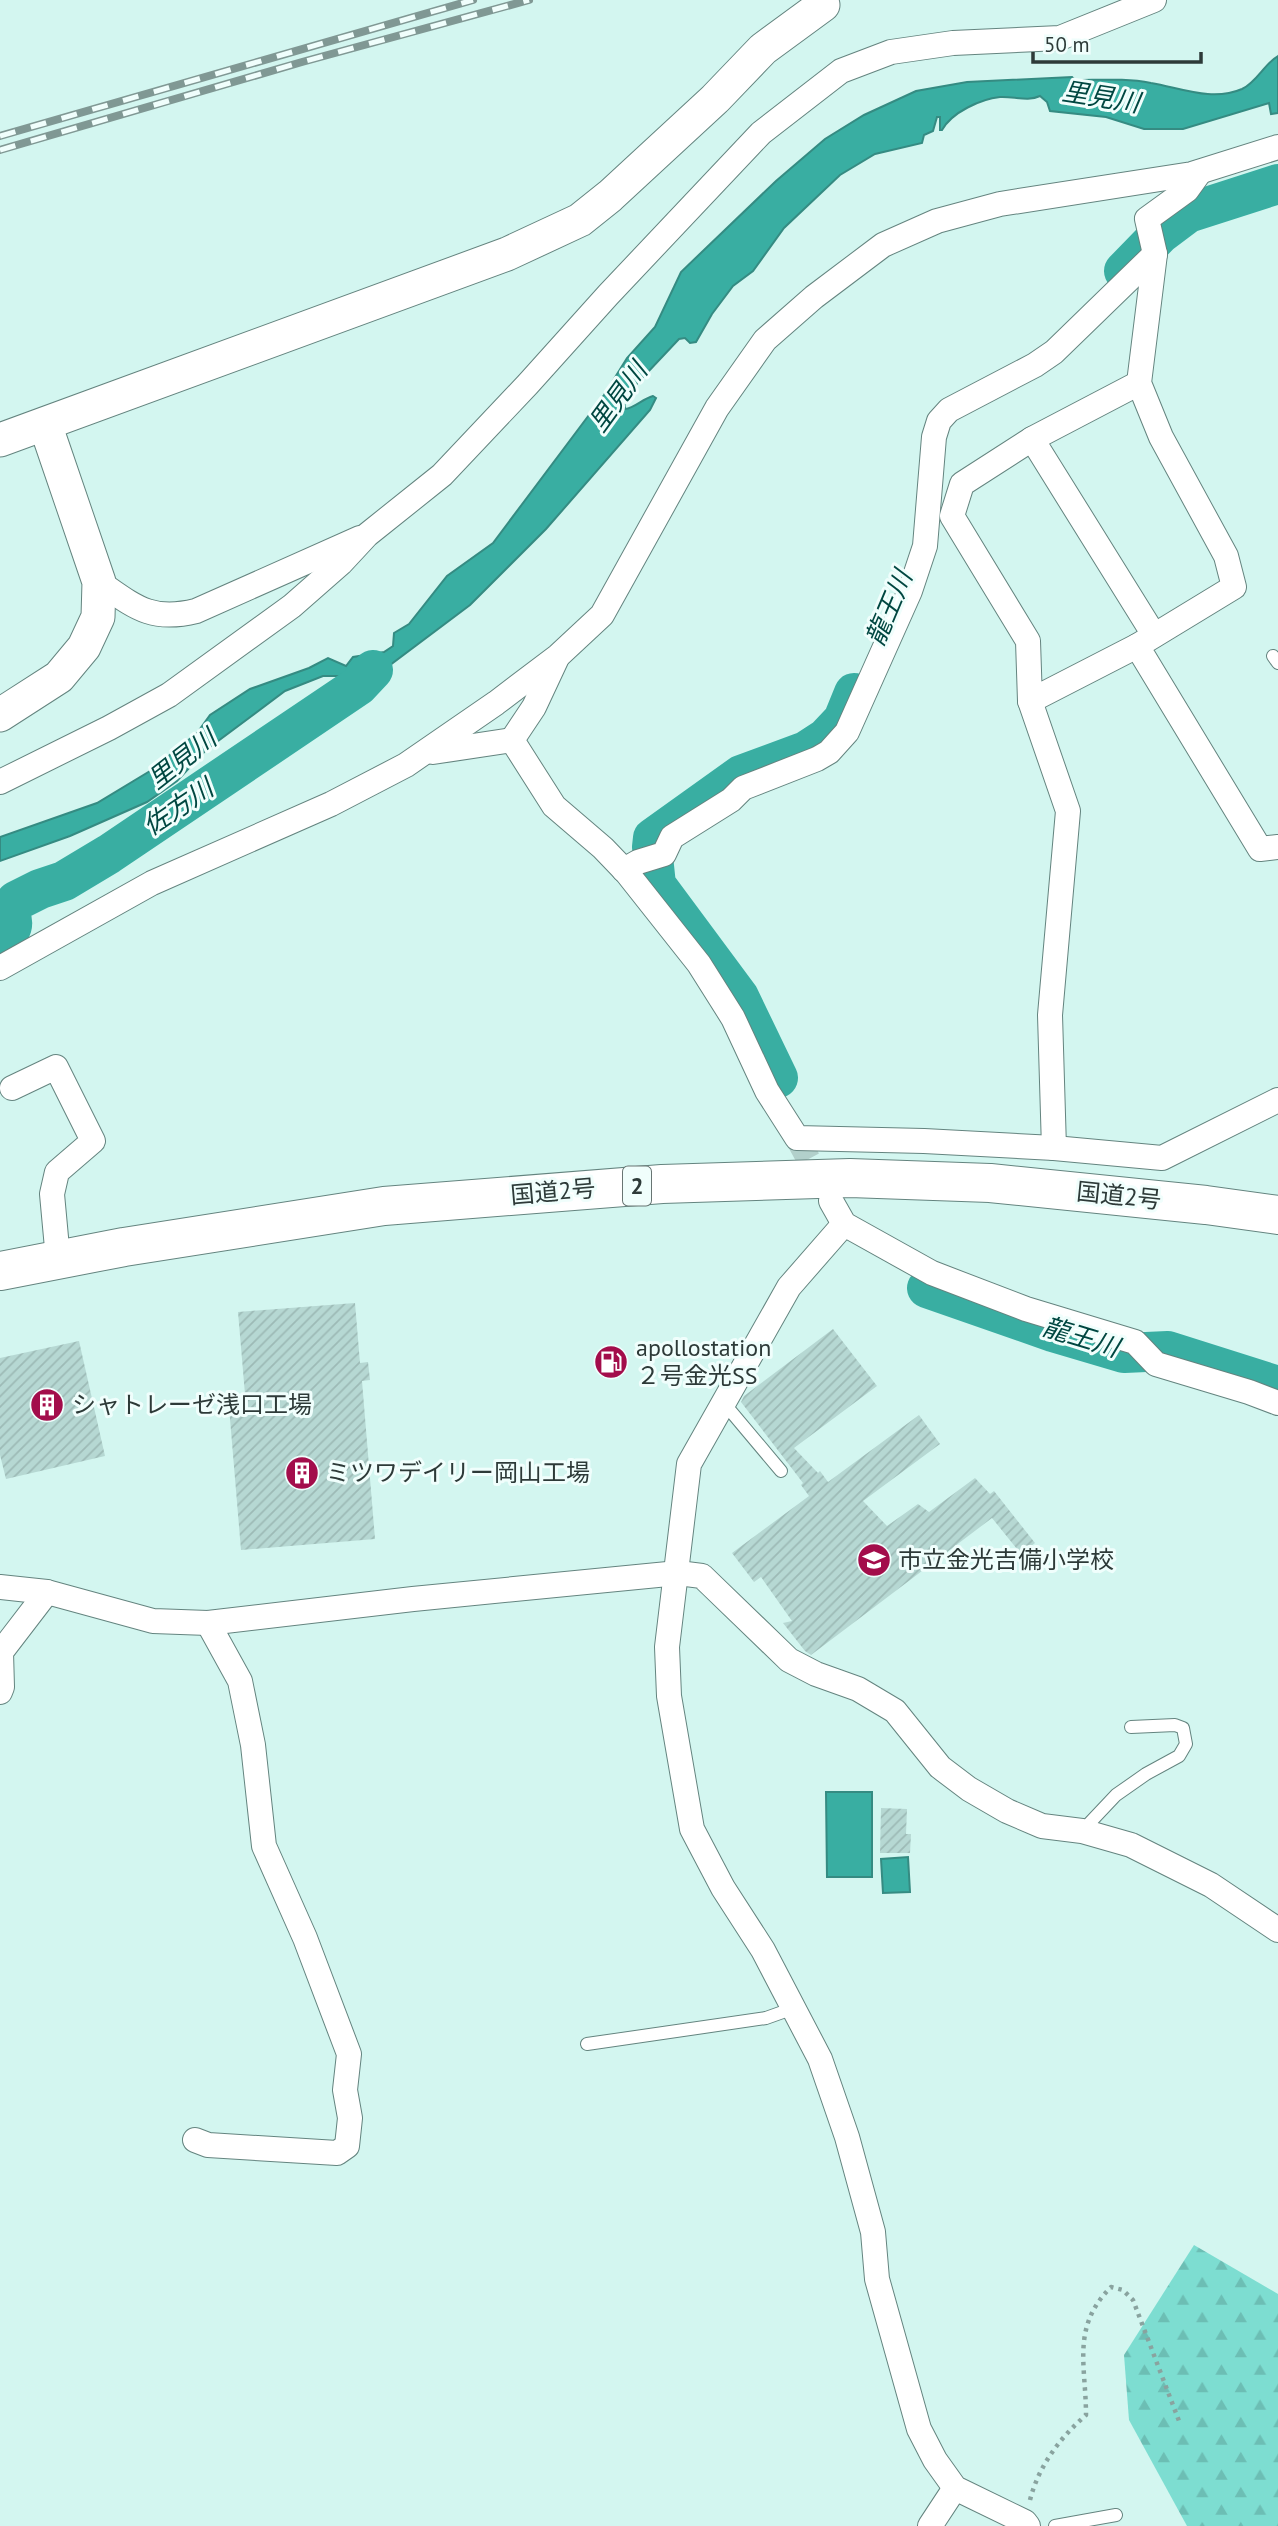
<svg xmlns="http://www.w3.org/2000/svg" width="1278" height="2526" font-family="'PT Sans','Noto Sans JP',sans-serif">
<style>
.forest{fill:url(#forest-firs)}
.water{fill:#39aea2;stroke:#358b82;stroke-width:2}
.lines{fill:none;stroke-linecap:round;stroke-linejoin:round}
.stream{stroke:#358b82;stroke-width:7}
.river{stroke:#39aea2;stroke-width:40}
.building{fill:url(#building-hatch)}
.street-tunnel{stroke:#b2d0cb;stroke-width:24;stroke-dasharray:24 12;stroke-linecap:butt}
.lane-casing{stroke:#64847f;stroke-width:14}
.street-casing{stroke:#64847f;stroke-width:26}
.secondary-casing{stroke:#64847f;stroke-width:35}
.highway-casing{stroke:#64847f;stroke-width:40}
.path{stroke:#89a39f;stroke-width:4.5;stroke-dasharray:3.5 5;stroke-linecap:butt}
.lane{stroke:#fff;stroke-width:12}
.street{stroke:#fff;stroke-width:24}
.secondary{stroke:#fff;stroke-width:33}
.highway{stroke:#fff;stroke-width:38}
.rail-casing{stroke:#809894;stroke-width:8}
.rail{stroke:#f0fefc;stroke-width:5;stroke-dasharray:16;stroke-linecap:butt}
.labels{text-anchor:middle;stroke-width:6;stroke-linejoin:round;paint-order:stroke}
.shield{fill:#f0fefc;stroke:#687573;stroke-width:2}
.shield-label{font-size:23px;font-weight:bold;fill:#2d3a38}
.street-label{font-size:24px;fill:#2d3a38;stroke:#f0fefc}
.poi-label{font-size:24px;fill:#2d3a38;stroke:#f0fefc;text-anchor:start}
.water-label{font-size:26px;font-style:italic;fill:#004741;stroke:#f0fefc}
</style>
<defs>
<pattern id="forest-firs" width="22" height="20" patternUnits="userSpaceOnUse" patternTransform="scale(1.75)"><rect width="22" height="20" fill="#7dddd1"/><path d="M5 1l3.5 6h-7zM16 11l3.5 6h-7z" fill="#6cbeb4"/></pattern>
<pattern id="building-hatch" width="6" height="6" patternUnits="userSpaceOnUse" patternTransform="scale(1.75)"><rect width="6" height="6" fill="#b6d8d3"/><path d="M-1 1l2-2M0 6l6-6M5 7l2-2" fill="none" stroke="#9dbab6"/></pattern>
</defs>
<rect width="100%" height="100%" fill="#d3f6f0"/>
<path class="forest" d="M1194,2245L1278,2294V2526H1187L1129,2420L1124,2355Z"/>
<g class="water">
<path d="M1278,56V113L1271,114L1269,103L1183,129H1144L1106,117L1050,111L1047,102L1040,96C1028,102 1013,96 1000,97C981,99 952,112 942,130H940V117H937L933,131L924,135L922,143L875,154L840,175L784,228L753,271L733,286L712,314L696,342L690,343L685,338L679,339L630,391L624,400L625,409C635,408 642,399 653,396L656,398L650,410L546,529L470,605L358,689L356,683L339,676H323L285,691L206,750L177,781L147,802L70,836L0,861V837L97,803L150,771L197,733L210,715L250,689L309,668L328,658L346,666L353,657L384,652L393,646L394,633L409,624L447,576L493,543L604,395L627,358L655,327L681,272L776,181L825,139L864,115L916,91L967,82L1072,77L1075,80C1101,80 1126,78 1151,83C1181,88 1212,102 1242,89C1257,82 1264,64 1278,56Z"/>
<path d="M826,1792H872V1877H827Z"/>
<path d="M908,1857L910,1892L883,1893L881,1859Z"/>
</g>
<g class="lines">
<path class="stream" d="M0,916L6,911"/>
<g class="river">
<path d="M1124,271L1160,234L1188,213L1278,184"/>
<path d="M0,941C12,933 17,922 6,911L16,901L40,889L64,881L109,854L358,686L373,670"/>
<path d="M778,1078L739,997L656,885L652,847L653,838L741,775L806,751L826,738L843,720L854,693"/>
<path d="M927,1288L1053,1332L1124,1353L1168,1351L1278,1386"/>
</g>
</g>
<g class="building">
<path d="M355,1303L360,1363L368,1362L370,1380L362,1381L375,1539L241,1550L229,1407L246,1406L238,1312Z"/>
<path d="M833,1329L877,1386L794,1448L818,1473L820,1471L828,1482L919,1415L940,1444L863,1501L887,1526L918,1504L929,1512L975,1478L990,1494L994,1491L1035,1543L1021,1554L992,1518L811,1655L805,1651L783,1623L792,1621L761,1577L754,1582L732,1553L809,1496L801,1485L803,1483L741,1402L744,1396Z"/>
<path d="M79,1341L105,1456L6,1479L0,1455V1358Z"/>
<path d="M881,1808L907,1809L906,1834H911L910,1853H880Z"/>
</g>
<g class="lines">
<path class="street-tunnel" d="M797,1138L824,1188"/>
<g class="lane-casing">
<g id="lane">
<path d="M1273,656L1278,663"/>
<path d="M723,1402L781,1471"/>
<path d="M1082,1831L1116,1795L1146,1774L1179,1756L1186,1744L1183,1728L1175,1725L1131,1727"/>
<path d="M587,2044L766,2018L794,2008"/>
<path d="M1055,2526L1116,2515"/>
</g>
</g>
<g class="street-casing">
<g id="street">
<path d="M1200,172L1187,190L1147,219L1155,254L1139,383L1161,437L1226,556L1234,587L1137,646L1260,849L1278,847"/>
<path d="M1139,383L1032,439L1154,635"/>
<path d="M1032,439L962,484L952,516L1028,641L1030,701L1137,646"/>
<path d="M99,582C135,607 151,622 196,611L360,538"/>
<path d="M556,660L534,707L512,740L554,806L603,848L627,873L699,964L733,1018L767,1091L797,1138L924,1141L1054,1148L1162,1158L1278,1100"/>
<path d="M1030,701L1068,811L1050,1015L1054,1148"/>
<path d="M433,752L512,740"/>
<path d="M0,782L109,728L169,695L292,606L341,563L367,535L442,475L528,384L608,295L761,133L841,71L891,52L953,43L1060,38L1154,0"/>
<path d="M624,870L638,862L664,854L672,837L731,800L743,788L817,759L829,752L847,732L910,591L925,546L934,437L939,421L949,410L1035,365L1054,352L1155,254"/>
<path d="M0,968L152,883L331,804L406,765L496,703L558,656L602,615L717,408L765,340L814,297L883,245L937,221L1000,204L1192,174L1278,147"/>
<path d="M12,1088L56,1067L93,1141L57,1172L52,1194L58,1259"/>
<path d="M831,1201L844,1224L932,1273L1026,1309L1135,1342L1156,1364L1249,1392L1278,1403"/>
<path d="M844,1224L789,1287L689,1464L667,1647L669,1696L692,1829L723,1888L763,1950L820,2059L847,2137L873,2232L877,2279L919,2429L935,2460L955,2488L1025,2522L1028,2526"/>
<path d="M0,1587L47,1592L153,1621L208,1623L413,1599L678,1573L702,1576L789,1660L816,1674L858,1689L895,1711L940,1767L969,1789L1007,1811L1042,1826L1082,1831L1131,1845L1211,1885L1278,1930"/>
<path d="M0,1692L2,1687L1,1652L47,1592"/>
<path d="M195,2140L208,2145L337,2153L347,2146L350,2118L345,2090L349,2054L305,1938L264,1846L253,1745L240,1681L208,1623"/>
<path d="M930,2526L955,2488"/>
</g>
</g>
<g class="secondary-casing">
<g id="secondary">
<path d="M0,440L507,254L580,220L610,196L715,99L763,49L823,5"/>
<path d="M0,715L59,677L84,647L98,617L99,582L45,424"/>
</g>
</g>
<g class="highway-casing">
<path id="highway" d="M0,1271L124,1247L384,1206L662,1184L850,1178L990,1183L1206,1205L1278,1215"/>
</g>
<path class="path" d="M1030,2500C1039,2465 1060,2438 1086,2415C1086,2365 1071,2327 1111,2287L1123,2290L1133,2300L1179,2421"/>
<use href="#lane" class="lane"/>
<use href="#street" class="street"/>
<use href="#secondary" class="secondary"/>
<use href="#highway" class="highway"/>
<g class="rail-casing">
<g id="rail">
<path d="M0,136L473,0"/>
<path d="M0,150L302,62L529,0"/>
</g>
</g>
<use href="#rail" class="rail"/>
</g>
<defs>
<g id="fuel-disc" transform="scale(1.75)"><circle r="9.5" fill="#a30d4b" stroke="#f0fefc"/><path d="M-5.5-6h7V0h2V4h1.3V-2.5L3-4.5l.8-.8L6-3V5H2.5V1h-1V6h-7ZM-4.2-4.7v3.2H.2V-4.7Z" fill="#fff"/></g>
<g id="building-disc" transform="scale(1.75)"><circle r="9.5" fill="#a30d4b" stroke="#f0fefc"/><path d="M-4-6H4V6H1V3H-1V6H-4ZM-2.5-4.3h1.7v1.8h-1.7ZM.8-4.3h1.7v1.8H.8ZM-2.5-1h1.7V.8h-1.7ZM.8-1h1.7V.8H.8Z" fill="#fff"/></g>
<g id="school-disc" transform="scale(1.75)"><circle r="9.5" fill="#a30d4b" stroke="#f0fefc"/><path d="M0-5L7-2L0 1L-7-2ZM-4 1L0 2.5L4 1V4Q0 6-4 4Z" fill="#fff"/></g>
</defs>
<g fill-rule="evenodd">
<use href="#fuel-disc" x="611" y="1362"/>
<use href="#building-disc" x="47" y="1405"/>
<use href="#building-disc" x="302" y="1473"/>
<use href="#school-disc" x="874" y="1560"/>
</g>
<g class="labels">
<rect class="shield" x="623" y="1166.5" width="28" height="39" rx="5"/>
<g class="shield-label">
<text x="637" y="1194">2</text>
</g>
<g class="street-label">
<text transform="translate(553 1192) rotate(-5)" y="8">国道2号</text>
<text transform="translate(1119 1196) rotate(6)" y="8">国道2号</text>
</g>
<g class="poi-label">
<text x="636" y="1356">apollostation<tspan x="636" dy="28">２号金光SS</tspan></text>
<text x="72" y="1413">シャトレーゼ浅口工場</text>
<text x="326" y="1481">ミツワデイリー岡山工場</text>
<text x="898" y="1568">市立金光吉備小学校</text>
</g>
<g class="water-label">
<text transform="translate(1101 97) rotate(9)" y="9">里見川</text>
<text transform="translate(618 397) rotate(-54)" y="9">里見川</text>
<text transform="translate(889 608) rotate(-67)" y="9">龍王川</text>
<text transform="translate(182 759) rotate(-38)" y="9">里見川</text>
<text transform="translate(178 807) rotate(-34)" y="9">佐方川</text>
<text transform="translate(1081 1337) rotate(17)" y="9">龍王川</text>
</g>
</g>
<path d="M1033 52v10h168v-10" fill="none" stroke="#2d3a38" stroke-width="3.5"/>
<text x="1044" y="52" font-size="21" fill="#2d3a38" stroke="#f0fefc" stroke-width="5" paint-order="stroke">50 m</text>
</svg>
